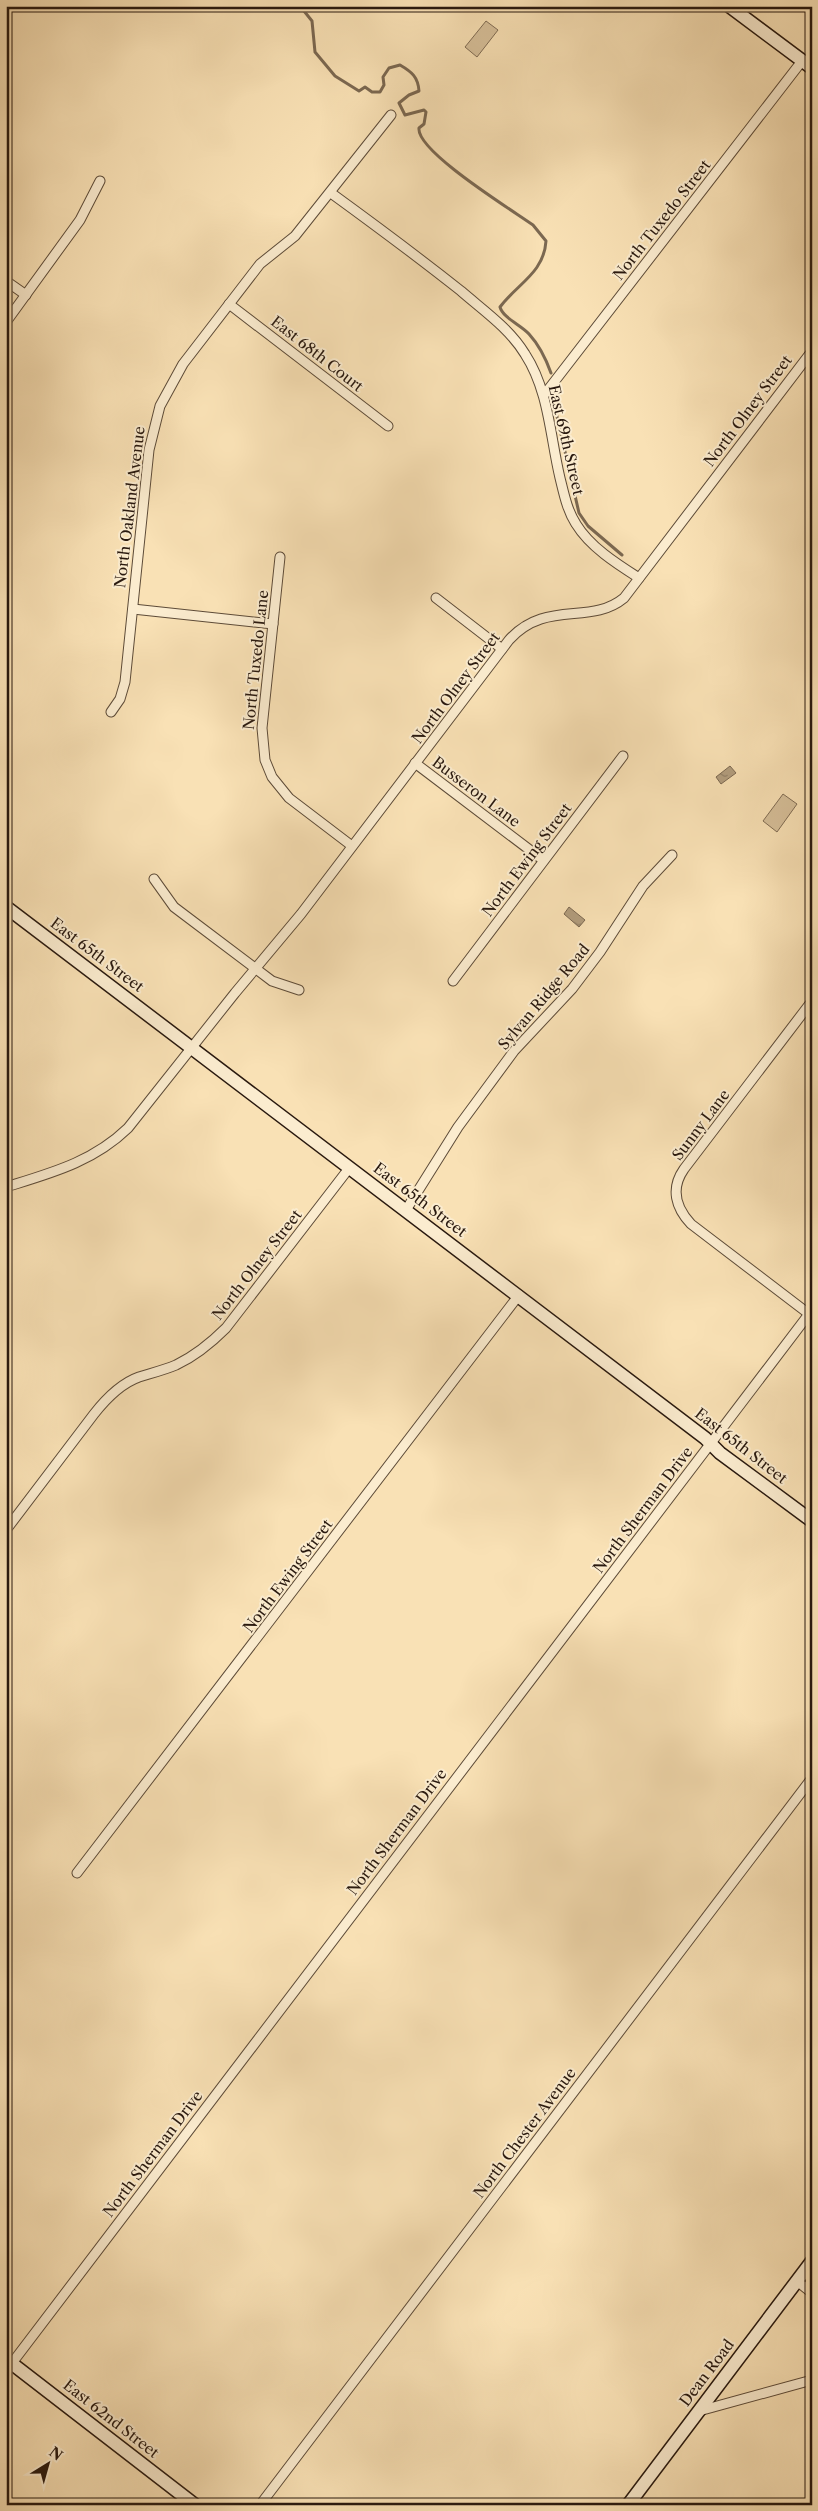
<svg xmlns="http://www.w3.org/2000/svg" width="818" height="2511" font-family="'Libre Caslon Text',serif">
<style>
.green{fill:#d6bf99;stroke:#806c54}
.water{fill:url(#water-ripples);stroke:#7b6851}
.lines{fill:none;stroke-linecap:round;stroke-linejoin:round}
.stream{stroke:#7b6851;stroke-width:3}
.street-casing{stroke:#5d4b38;stroke-width:11}
.secondary-casing{stroke:#29190f;stroke-width:15}
.street{stroke:#fbeccf;stroke-width:9}
.secondary{stroke:#fbeccf;stroke-width:12}
.labels{text-anchor:middle;stroke-width:4;stroke-linejoin:round;paint-order:stroke}
.street-label{font-size:15px;fill:#29190f;stroke:#fbeccf}
</style>
<defs>
<pattern id="water-ripples" width="26" height="14" patternUnits="userSpaceOnUse" patternTransform="scale(1.25)"><rect width="26" height="14" fill="#b29d7d"/><path d="M2 4q2-2 4 0t4 0M15 11q2-2 4 0t4 0" fill="none" stroke="#917f65"/></pattern>
</defs>
<rect width="100%" height="100%" fill="#f9e1b5"/>
<filter id="stains"><feTurbulence type="fractalNoise" baseFrequency=".004" numOctaves="4"/><feColorMatrix values="0 0 0 0 .2 0 0 0 0 .09 0 0 0 0 .02 0 0 0 .5 -.17"/></filter>
<radialGradient id="worn" r=".72"><stop offset=".6" stop-color="#630" stop-opacity="0"/><stop offset="1" stop-color="#630" stop-opacity=".3"/></radialGradient>
<g class="green">
<path d="M486,21L498,30L477,57L465,47Z"/>
<path d="M783,794L797,804L777,832L763,821Z"/>
</g>
<g class="water">
<path d="M730,766L736,773L721,784L716,777Z"/>
<path d="M569,907L585,920L579,927L564,914Z"/>
</g>
<g class="lines">
<g class="stream">
<path d="M300,6L312,21L315,52L335,76L359,91L365,87L372,92H380L384,85L383,77L389,68L400,65C412,72 418,77 419,91L409,95L399,103L405,115L424,110L426,112L424,124L419,128C416,151 512,210 533,225L546,241C544,273 517,284 500,307C503,318 521,325 529,334C540,346 546,359 551,373"/>
<path d="M553,399L579,513L588,526L622,555"/>
</g>
<g class="street-casing">
<g id="street">
<path d="M331,193C375,225 418,257 461,291C484,311 509,328 525,354C549,391 550,436 560,478C564,494 567,510 576,524C590,547 617,564 639,578"/>
<path d="M6,281L26,295"/>
<path d="M229,304L388,426"/>
<path d="M6,322L80,220L100,181"/>
<path d="M544,395L802,61"/>
<path d="M280,557L262,728L265,760L272,777L289,798L352,846"/>
<path d="M436,598L502,649"/>
<path d="M133,609L273,624"/>
<path d="M111,712L120,699L125,682L149,450L160,406L183,364L260,264L295,236L391,115"/>
<path d="M415,763L543,860"/>
<path d="M154,879L174,907L272,981L299,990"/>
<path d="M453,981L623,756"/>
<path d="M6,1187C51,1173 93,1162 128,1128L235,993L301,914L509,640C546,599 590,626 624,598L812,351"/>
<path d="M406,1210L458,1127L514,1051L572,989L600,952L643,886L672,855"/>
<path d="M809,1314L691,1224C676,1208 670,1189 684,1169L812,1001"/>
<path d="M6,1530L94,1414C105,1400 122,1383 139,1377C152,1373 164,1370 176,1365C195,1356 211,1343 226,1328L350,1167"/>
<path d="M77,1873L519,1295"/>
<path d="M797,2281L812,2293"/>
<path d="M6,2371L812,1310"/>
<path d="M699,2411L812,2380"/>
<path d="M260,2505L812,1778"/>
</g>
</g>
<g class="secondary-casing">
<g id="secondary">
<path d="M729,6L812,68"/>
<path d="M6,907L705,1438L720,1453L812,1521"/>
<path d="M6,2359L195,2505"/>
<path d="M628,2505L812,2261"/>
</g>
</g>
<use href="#street" class="street"/>
<use href="#secondary" class="secondary"/>
</g>
<g class="labels">
<g class="street-label">
<text transform="translate(662 220) rotate(-52)" y="5">North Tuxedo Street</text>
<text transform="translate(317 354) rotate(38)" y="5">East 68th Court</text>
<text transform="translate(748 411) rotate(-53)" y="5">North Olney Street</text>
<text transform="translate(566 440) rotate(77)" y="5">East 69th Street</text>
<text transform="translate(130 507) rotate(-83)" y="5">North Oakland Avenue</text>
<text transform="translate(256 660) rotate(-84)" y="5">North Tuxedo Lane</text>
<text transform="translate(456 688) rotate(-53)" y="5">North Olney Street</text>
<text transform="translate(476 792) rotate(37)" y="5">Busseron Lane</text>
<text transform="translate(527 860) rotate(-53)" y="5">North Ewing Street</text>
<text transform="translate(97 955) rotate(37)" y="5">East 65th Street</text>
<text transform="translate(544 997) rotate(-50)" y="5">Sylvan Ridge Road</text>
<text transform="translate(701 1125) rotate(-53)" y="5">Sunny Lane</text>
<text transform="translate(420 1200) rotate(37)" y="5">East 65th Street</text>
<text transform="translate(257 1265) rotate(-52)" y="5">North Olney Street</text>
<text transform="translate(741 1446) rotate(38)" y="5">East 65th Street</text>
<text transform="translate(643 1510) rotate(-53)" y="5">North Sherman Drive</text>
<text transform="translate(288 1576) rotate(-53)" y="5">North Ewing Street</text>
<text transform="translate(397 1832) rotate(-53)" y="5">North Sherman Drive</text>
<text transform="translate(525 2133) rotate(-53)" y="5">North Chester Avenue</text>
<text transform="translate(153 2154) rotate(-53)" y="5">North Sherman Drive</text>
<text transform="translate(707 2373) rotate(-53)" y="5">Dean Road</text>
<text transform="translate(111 2419) rotate(38)" y="5">East 62nd Street</text>
</g>
</g>
<rect width="818" height="2511" fill="none" stroke="#f9e1b5" stroke-width="25"/>
<rect x="8" y="8" width="803" height="2496" fill="none" stroke="#29190f" stroke-width="2.5"/>
<rect x="12" y="12" width="793" height="2486" fill="none" stroke="#29190f"/>
<g transform="translate(48 2464) rotate(37)" stroke="#fbeccf" stroke-width="4" paint-order="stroke">
<path d="M0-4L9 19L0 12L-9 19Z" fill="#29190f"/>
<text y="-8" font-size="14" font-weight="bold" text-anchor="middle" fill="#29190f">N</text>
</g>
<rect width="100%" height="100%" filter="url(#stains)"/>
<rect width="100%" height="100%" fill="url(#worn)"/>
</svg>
